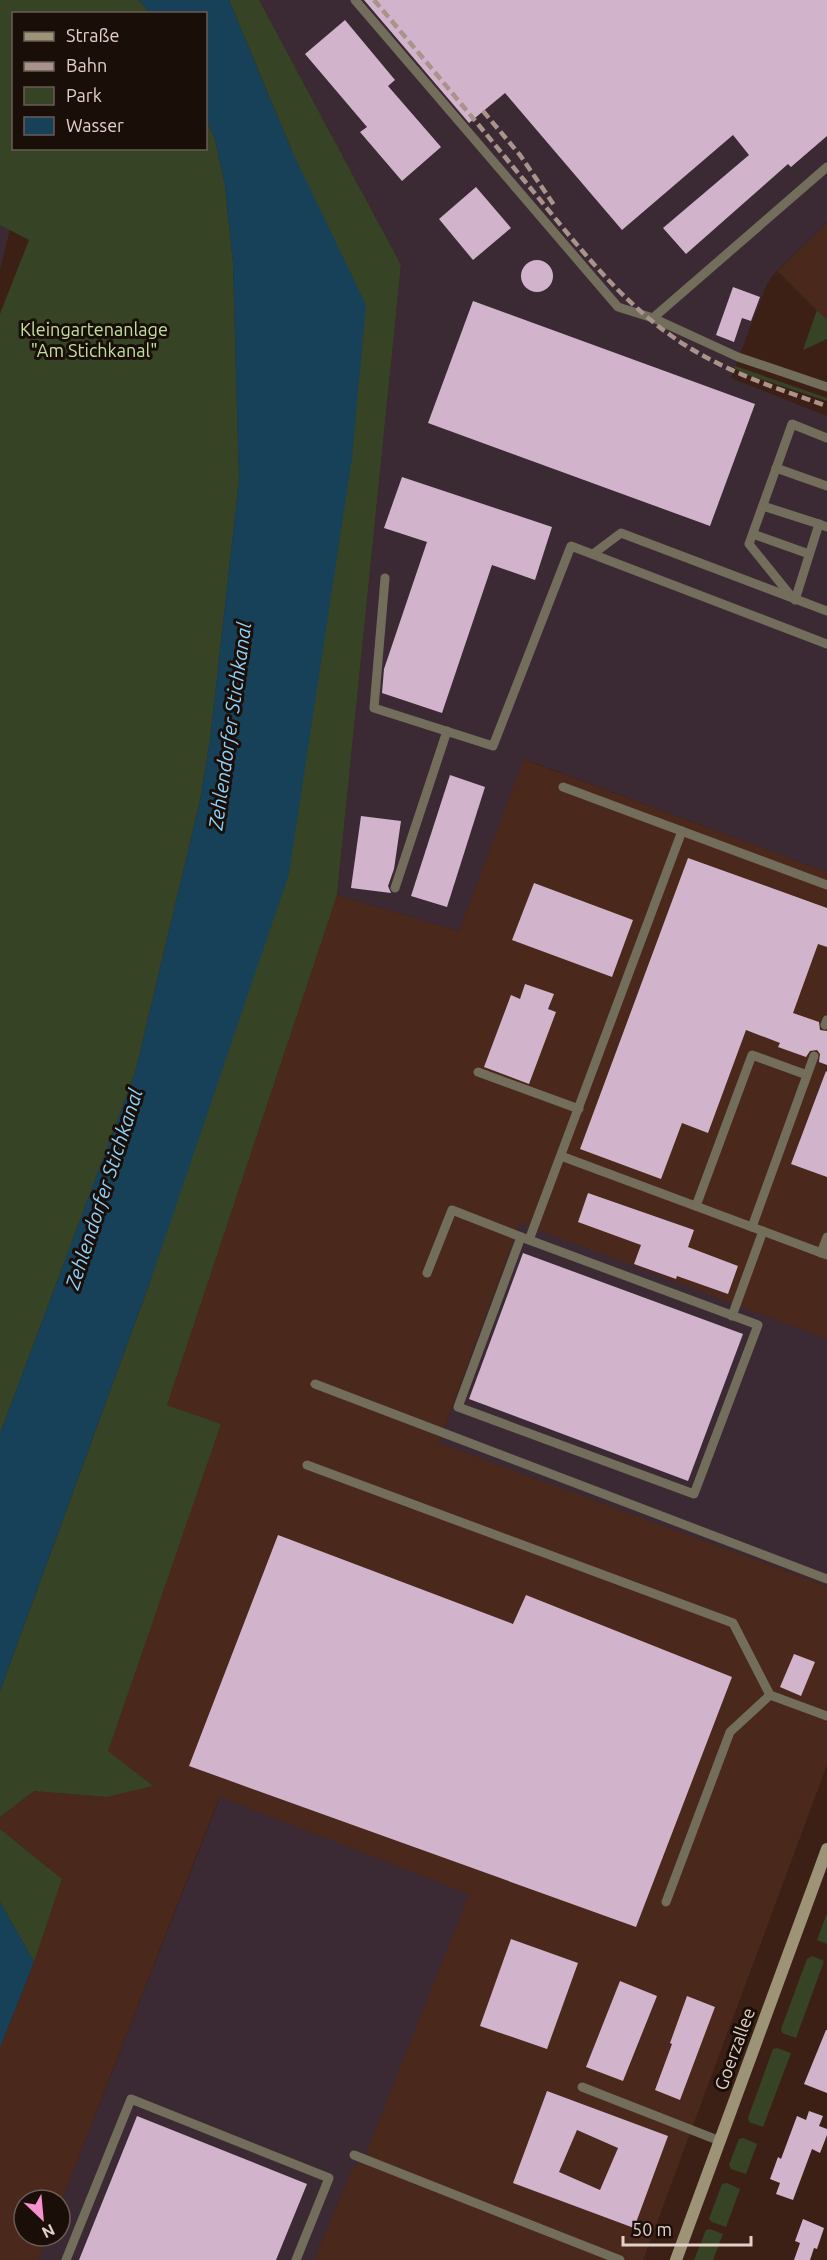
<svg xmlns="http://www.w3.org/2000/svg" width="827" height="2260" font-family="Ubuntu,sans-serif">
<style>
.built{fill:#4a281b}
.industrial{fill:#3b2a34}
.green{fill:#364425}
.water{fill:#164159}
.building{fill:#d1b3cc;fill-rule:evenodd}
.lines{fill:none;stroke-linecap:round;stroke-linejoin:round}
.lane{stroke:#736d5b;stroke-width:9}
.secondary{stroke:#9d9376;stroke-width:12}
.rail{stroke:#a9938a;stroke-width:4.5;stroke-dasharray:9 4.5;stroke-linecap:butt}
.labels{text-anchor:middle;stroke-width:6;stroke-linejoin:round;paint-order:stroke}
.park-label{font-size:18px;fill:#c1e09f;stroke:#1a0e09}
.street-label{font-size:18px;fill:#e3d0c9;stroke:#1a0e09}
.water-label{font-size:20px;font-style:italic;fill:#8cd2fd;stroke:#1a0e09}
</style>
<rect width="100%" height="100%" fill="#3c2015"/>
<g class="built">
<path d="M827,223V320L778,271Z"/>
<path d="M523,759L827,872V1339L520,1224L439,1442L827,1586V1765L643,2260H314L352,2169L364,2158L219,1798L60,2205V2200H24V2236H48L38,2260H0V2048L34,1962L62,1879L0,1829V1817L34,1791L106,1797L107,1751L221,1424L167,1405L337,895L459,931Z"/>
</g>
<g class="industrial">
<path d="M259,0H827V223L773,275L766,286L731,378L827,416V872L524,759L459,931L337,895L401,265Z"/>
<path d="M0,225L10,229L0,270Z"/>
<path d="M520,1223L827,1339V1586L439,1443Z"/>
<path d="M220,1797L469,1894L364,2159L352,2169L314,2260H38L48,2236H60V2205Z"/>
</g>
<g class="green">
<path d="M0,0H139L150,13L14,14V148H206V119L215,139L225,186L233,263L239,480L210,740L200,801L135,1073L0,1434V314L29,240L0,225Z"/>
<path d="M229,0H259L401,265L337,895L167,1405L221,1424L108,1751L153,1786L106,1797L34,1791L0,1817V1691L150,1282L292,151Z"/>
<path d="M817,310L827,320V339L803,350Z"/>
<path d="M735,366L827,398V401L748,375L734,368Z"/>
<path d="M0,1829L62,1879L34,1962L0,1902Z"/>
<path d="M827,1913V1944L817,1940Z"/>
<path d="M812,1956L824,1961L796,2038L782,2033L781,2029L807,1959Z"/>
<path d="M777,2048L791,2053L763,2127L749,2122L748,2118L773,2049Z"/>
<path d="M743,2138L757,2144L746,2174L731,2169L729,2165L739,2139Z"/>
<path d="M727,2183L740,2189L726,2227L712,2222L709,2219L722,2184Z"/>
<path d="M710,2229L723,2234L713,2260H694L706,2230Z"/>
</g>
<g class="water">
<path d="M139,0H229L292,151L366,305L352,458L289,874L150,1282L0,1691V1434L135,1073L200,801L210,740L239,480L233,263L225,186L215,139L206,119V14L150,13Z"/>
<path d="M0,1902L34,1962L0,2048Z"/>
</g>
<g class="building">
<path d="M364,0H827V136L791,167L788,164L686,254L663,228L749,155L733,135L622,230L505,93L469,123Z"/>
<path d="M345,20L395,80L388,86L441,147L402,181L360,132L367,127L305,54Z"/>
<path d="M476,187L511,228L473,260L439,219Z"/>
<circle cx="537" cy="276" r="16"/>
<path d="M733,287L760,297L751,321L742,318L734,342L716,335Z"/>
<path d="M473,301L755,404L710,526L428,423Z"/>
<path d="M402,477L552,527L535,580L492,565L442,713L382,693L384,669L427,542L384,528Z"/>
<path d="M450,775L485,787L447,907L411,896Z"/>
<path d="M361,816L401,821L394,869L388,886L391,893L351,888Z"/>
<path d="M688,858L827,908V947L818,944L793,1013L819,1022L820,1030L827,1031V1065L819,1062L820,1054L817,1050L810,1051L806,1057L778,1047L780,1043L746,1030L708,1133L682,1123L661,1179L580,1149Z"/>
<path d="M534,883L633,920L612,977L512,940Z"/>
<path d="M525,984L554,994L548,1009L556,1012L529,1084L484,1067L511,995L520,999Z"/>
<path d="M826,1071L827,1072V1177L791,1164Z"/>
<path d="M588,1193L694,1230L688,1247L738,1266L728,1294L677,1276L676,1279L634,1264L641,1245L578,1222Z"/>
<path d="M523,1253L743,1334L688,1481L469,1399Z"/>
<path d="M278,1535L513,1624L526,1595L732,1677L636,1927L189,1766Z"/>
<path d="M794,1654L815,1662L801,1696L780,1687Z"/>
<path d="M511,1939L578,1963L547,2049L480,2026Z"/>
<path d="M620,1981L657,1996L623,2081L586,2067Z"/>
<path d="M687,1996L715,2007L680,2100L655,2090L672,2044L670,2043Z"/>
<path d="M826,2030H827V2093L804,2084Z"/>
<path d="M547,2091L668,2136L634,2228L513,2183ZM577,2130L618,2148L600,2190L559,2172Z"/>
<path d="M809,2111L823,2116L819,2126L827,2129V2135L820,2153L812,2149L793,2200L776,2194L780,2183L770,2179L778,2157L781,2159L797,2116L806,2120Z"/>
<path d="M137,2116L307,2184L276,2260H79Z"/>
<path d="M803,2219L824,2228L817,2249L814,2248L810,2260H794L800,2243L795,2241Z"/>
</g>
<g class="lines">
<g class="lane">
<path d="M355,0L618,307L653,318L827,167"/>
<path d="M653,318L738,357L827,387"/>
<path d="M776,468L827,486"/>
<path d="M763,506L819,524"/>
<path d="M753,534L809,554"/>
<path d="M593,554L621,533L827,611"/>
<path d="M385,578L374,708L493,746L571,546L827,644"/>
<path d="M791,596L749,544L792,424L827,438"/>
<path d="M795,600L819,524L827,527"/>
<path d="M563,787L827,885"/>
<path d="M395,888L447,731"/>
<path d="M825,1025L827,1020"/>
<path d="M478,1072L579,1109"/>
<path d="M561,1156L827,1255"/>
<path d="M696,1206L752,1055L807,1075"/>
<path d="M752,1227L814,1056"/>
<path d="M521,1237L758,1325L694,1494L458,1407Z"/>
<path d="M529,1240L682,831"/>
<path d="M821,1253L827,1237"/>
<path d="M427,1273L452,1210L521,1237"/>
<path d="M732,1316L763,1231"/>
<path d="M315,1384L827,1579"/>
<path d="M307,1465L733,1623L770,1695L827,1716"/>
<path d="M666,1902L730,1732L770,1695"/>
<path d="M582,2087L720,2141"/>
<path d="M354,2155L620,2260"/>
<path d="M66,2260L131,2099L329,2178L296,2260"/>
</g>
<path class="secondary" d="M676,2260L827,1849"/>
<g class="rail">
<path d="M374,0C424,59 474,119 523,179C572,238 620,304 685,345C729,373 778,389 827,406"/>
<path d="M483,111L520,155L554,205"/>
</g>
</g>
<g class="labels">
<g class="park-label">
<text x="94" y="336">Kleingartenanlage<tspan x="94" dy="21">"Am Stichkanal"</tspan></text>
</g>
<g class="street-label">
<text transform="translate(735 2049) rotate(-70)" y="6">Goerzallee</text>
</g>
<g class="water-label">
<text transform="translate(230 726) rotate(-82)" y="7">Zehlendorfer Stichkanal</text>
<text transform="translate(104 1189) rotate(-72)" y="7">Zehlendorfer Stichkanal</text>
</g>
</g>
<rect x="12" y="12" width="195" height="138" fill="#1a0e09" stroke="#6a5c56" stroke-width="1.5"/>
<rect x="24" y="32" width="30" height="9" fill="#9d9376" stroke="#6a5c56" stroke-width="1.5"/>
<text x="66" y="42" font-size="18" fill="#e3d0c9">Straße</text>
<rect x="24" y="62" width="30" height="9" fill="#a9938a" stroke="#6a5c56" stroke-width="1.5"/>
<text x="66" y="72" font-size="18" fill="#e3d0c9">Bahn</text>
<rect x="24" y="87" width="30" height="18" fill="#364425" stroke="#6a5c56" stroke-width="1.5"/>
<text x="66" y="102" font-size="18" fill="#e3d0c9">Park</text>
<rect x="24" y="117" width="30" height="18" fill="#164159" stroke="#6a5c56" stroke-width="1.5"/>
<text x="66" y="132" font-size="18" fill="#e3d0c9">Wasser</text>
<g transform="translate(42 2218) rotate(154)"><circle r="28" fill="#1a0e09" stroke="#6a5c56" stroke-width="1.5"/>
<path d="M0-4.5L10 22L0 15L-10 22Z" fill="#f690d0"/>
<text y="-9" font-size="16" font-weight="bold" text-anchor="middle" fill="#e3d0c9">N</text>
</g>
<path d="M623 2236v9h128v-9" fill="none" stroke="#e3d0c9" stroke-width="3"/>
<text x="632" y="2236" font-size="18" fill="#e3d0c9" stroke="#1a0e09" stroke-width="4.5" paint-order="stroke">50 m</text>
</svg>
